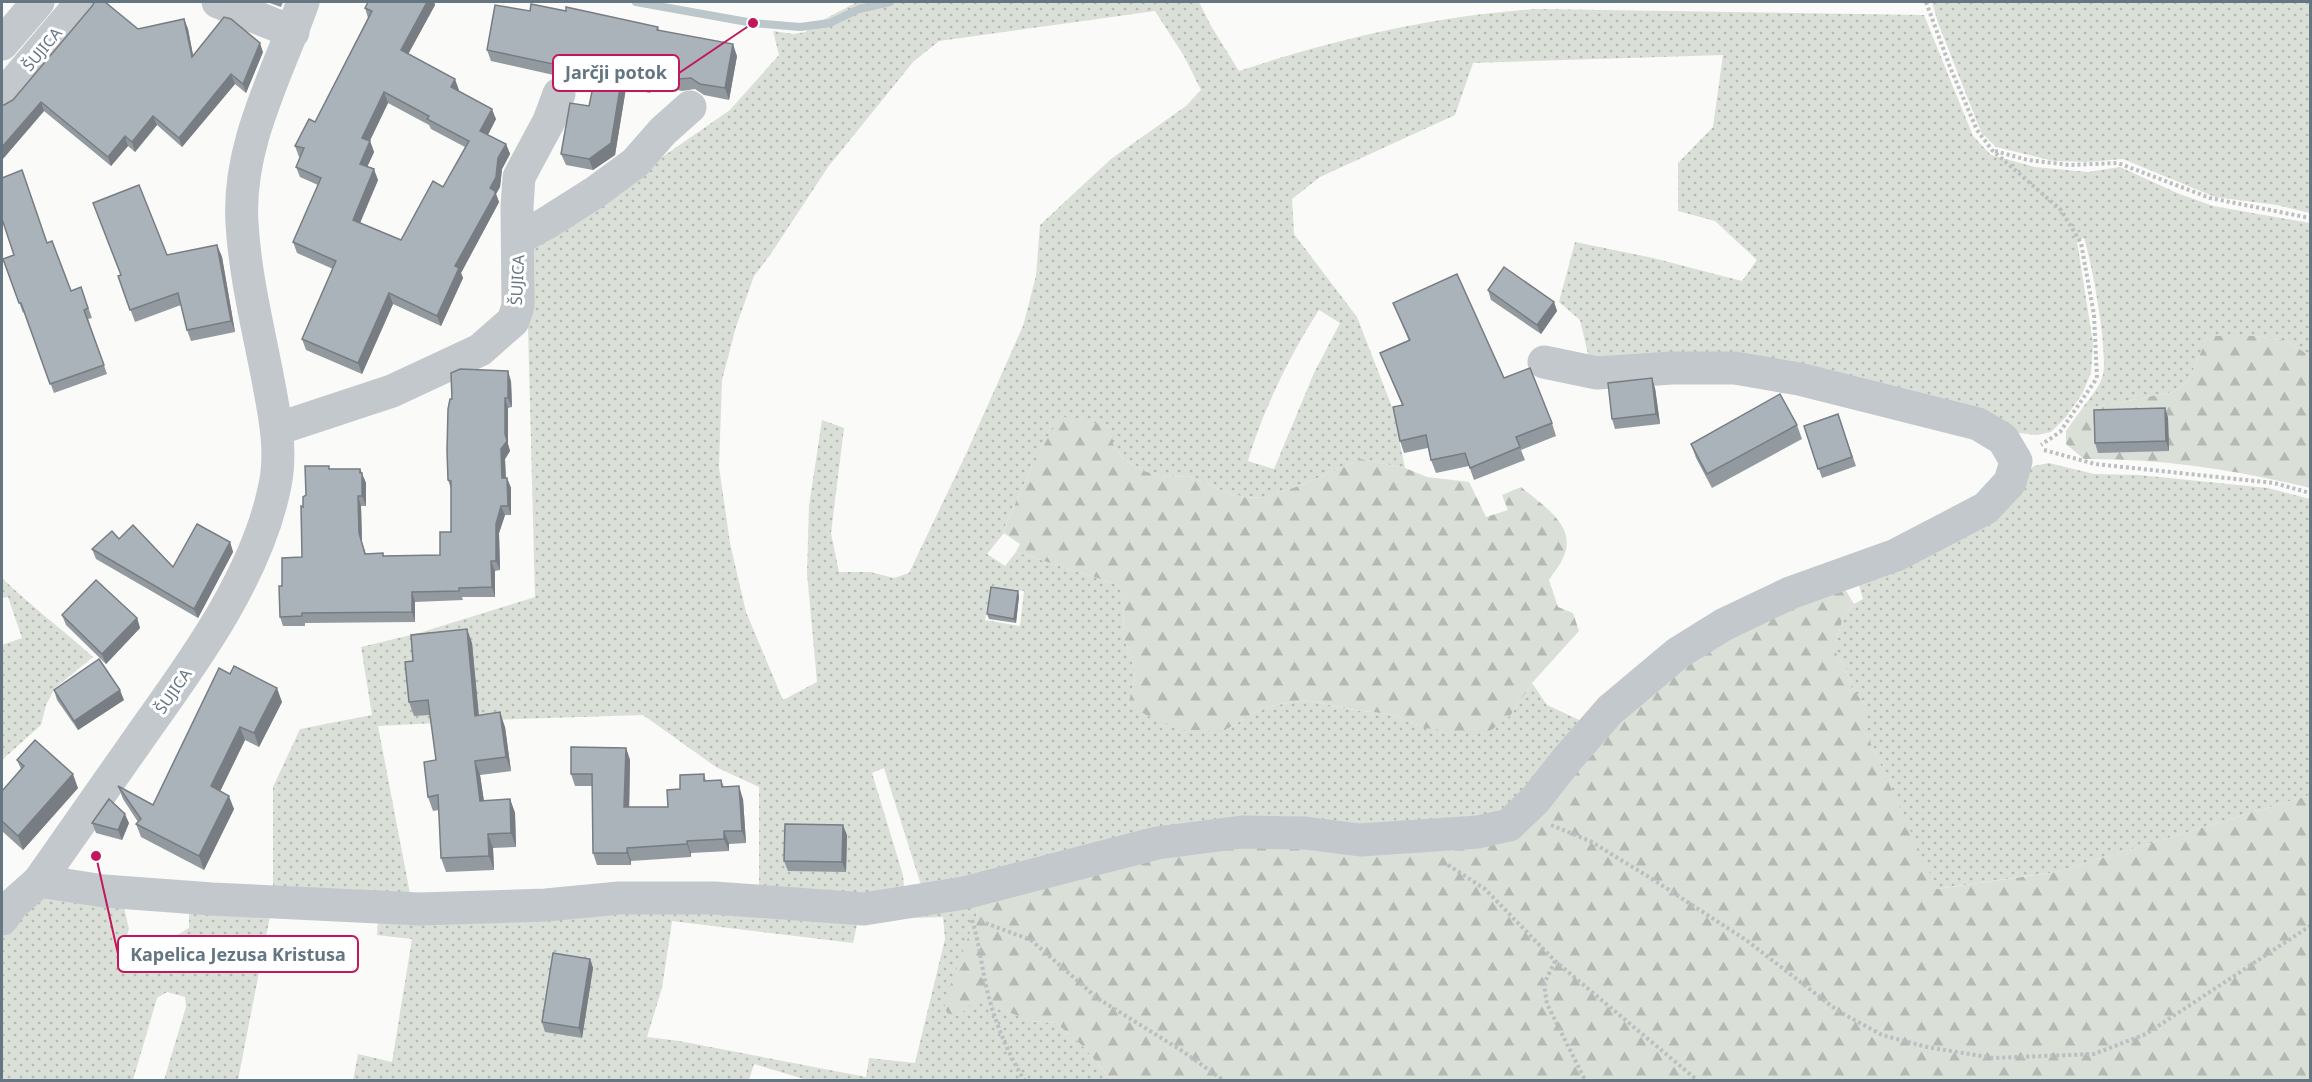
<svg xmlns="http://www.w3.org/2000/svg" width="2312" height="1082" font-family="'Noto Sans',sans-serif">
<style>
.grass{fill:url(#grass-dots);fill-rule:evenodd}
.forest{fill:url(#forest-firs)}
.lines{fill:none;stroke-linecap:round;stroke-linejoin:round}
.stream{stroke:#bbc7cb;stroke-width:8}
.path{stroke:#bbbfc2;stroke-width:4;stroke-dasharray:3 3;stroke-linecap:butt}
.minor{stroke:#c3c8cc;stroke-width:33}
.wall{fill:#929a9f;fill-rule:evenodd}
.shaded-wall{fill:#777d82}
.building{fill:#aab3b9;stroke:#777d82;stroke-width:1.5;fill-rule:evenodd}
.labels{text-anchor:middle;stroke-width:6;stroke-linejoin:round;paint-order:stroke}
.street-label{font-size:16px;fill:#657683;stroke:#fff}
.leader{fill:none;stroke:#c2185b;stroke-width:2}
.callout-dot{fill:#c2185b;stroke:#fff;stroke-width:2}
.callout{fill:#fff;stroke:#c2185b;stroke-width:2}
.callout-label{font-size:18px;text-anchor:middle;font-weight:bold;fill:#657683}
</style>
<defs>
<pattern id="grass-dots" width="8" height="8" patternUnits="userSpaceOnUse" patternTransform="scale(1.5)"><rect width="8" height="8" fill="#dadfd7"/><path d="M2 2h.1M6 6h.1" fill="none" stroke="#b4b9b4" stroke-width="1.8" stroke-linecap="round"/></pattern>
<pattern id="forest-firs" width="22" height="20" patternUnits="userSpaceOnUse" patternTransform="scale(1.5)"><rect width="22" height="20" fill="#dadfd7"/><path d="M5 1l3.5 6h-7zM16 11l3.5 6h-7z" fill="#b4b9b4"/></pattern>
</defs>
<rect width="100%" height="100%" fill="#fafaf8"/>
<g class="grass">
<path d="M857,2H1199L1211,26L1239,71C1336,39 1434,16 1537,9L1924,15L1973,136L1991,155L2035,167L2088,172L2120,167L2177,193L2213,206L2310,223V356L2287,341L2255,336H2208L2188,382L2173,392L2081,410C2088,400 2100,387 2103,375C2108,349 2092,264 2084,238L2077,241L2093,343L2091,373L2082,394L2066,417L2051,432L2037,435L2019,433L1946,404L1605,367L1588,354L1580,320L1559,302L1575,242L1653,258L1742,281L1757,260L1715,221L1678,211V163L1713,127L1723,55L1473,63L1455,115L1320,177L1292,199L1294,234L1357,317L1392,407L1405,468L1361,459L1302,485L1262,498L1244,497L1226,492L1188,476L1165,477L1144,471L1123,459L1113,444L1033,465L1005,526L1004,533L987,554L1005,566L1016,552L1113,583L1118,586L1124,597L1123,636L1132,659L1135,678L1128,705L1225,730L1264,707L1307,700L1354,710L1389,714L1425,728L1510,716L1532,683L1547,705L1588,724L1502,819L925,889L920,882L884,768L872,773L903,875L904,887L901,896L759,893V787L716,767L643,715L516,719L378,726L412,904L273,899V787L300,729L372,715L361,647L419,633L535,597L528,327V250L730,110L779,55L773,31L793,34L806,32L810,22L823,20ZM1155,11L1184,56L1201,90L1186,106L1111,159L1040,225L1036,276L1023,326L966,454L909,573L894,578L870,572H839L831,533L844,428L822,420L809,506L807,573L817,682L783,700L746,612L730,543L719,467L722,380L736,327L754,276L770,255L828,167L913,62L939,41ZM1319,310L1340,323L1314,373L1274,469L1248,461C1262,412 1291,353 1319,310ZM991,586L1024,591L1020,626L985,620Z"/>
<path d="M1932,2H2310V213L2277,205L2215,197L2123,159L2087,162L2054,161L1996,147L1981,132L1938,23Z"/>
<path d="M2049,463L2094,474L2139,475L2268,488L2310,499V795L2056,872L1936,889L1866,733V706L1851,687L1845,667L1836,653V642L1843,617L1854,604L1863,599L1857,578L2023,475L2034,466Z"/>
<path d="M3,579C32,607 63,630 93,657L55,688L46,705L41,725L2,760V645L22,638L8,597L2,598Z"/>
<path d="M45,896L124,907L129,929L123,946L156,958L164,943L189,928V911L270,916L238,1080H164L186,1007L185,997L167,992L157,998L133,1080H2V936Z"/>
<path d="M974,898L977,913L958,1016L976,998L1030,1021L1056,1023L1085,1048L1111,1080H807L754,1064L749,1080H353L358,1054L392,1062L412,939L377,935L378,919ZM943,917L945,939L915,1063L869,1058L866,1077L679,1041L647,1037L662,988L672,921L853,943L858,920Z"/>
</g>
<g class="forest">
<path d="M2208,336H2255L2287,341L2310,356V488C2237,470 2160,458 2084,459L2066,444V431L2081,410L2173,392L2188,382Z"/>
<path d="M1060,416L1111,426L1113,444L1123,459L1144,471L1165,477L1188,476L1226,492L1244,497L1262,498L1302,485L1361,459L1405,468L1427,477L1469,482L1486,517L1508,510L1502,495L1521,487C1543,506 1580,527 1562,560C1559,567 1553,573 1549,580L1558,607L1573,613L1579,631L1532,683L1510,716L1490,731L1466,733L1425,728L1389,714L1355,710L1307,700L1264,707L1225,730H1185L1154,719L1128,705L1135,678L1132,659L1123,636L1124,597L1118,586L1113,583L1016,552L1020,544L1004,533L1005,526L1033,465Z"/>
<path d="M1842,584L1854,604L1843,617L1836,642V653L1845,667L1851,687L1866,706V733L1937,889L2056,872L2310,795V1080H1111L1085,1048L1056,1023L1030,1021L977,999L958,1016L947,1013L944,1003L977,913L974,898L1152,852L1492,838L1673,664Z"/>
</g>
<g class="lines">
<path class="stream" d="M636,2L753,23L800,27L830,23L859,9L890,2"/>
<g class="path">
<path d="M1926,2L1950,67L1977,130L1992,150L2061,210L2081,243L2094,315L2097,378L2060,432L2041,445"/>
<path d="M1995,151L2028,160L2069,165L2118,163L2210,198L2310,218"/>
<path d="M2044,450L2095,464L2274,483L2310,493"/>
<path d="M1551,825L1590,841L1649,877L1746,940L1838,1011L1882,1035L1927,1047L1993,1058L2094,1054L2146,1034L2310,926"/>
<path d="M1448,865L1485,889L1555,961L1697,1080"/>
<path d="M972,920C980,945 982,972 989,998C997,1027 1009,1055 1024,1080"/>
<path d="M980,921L1031,940L1097,998L1184,1052L1223,1080"/>
<path d="M1555,961L1544,984L1547,1004L1585,1080"/>
</g>
<g class="minor">
<path d="M218,2L293,32"/>
<path d="M2,44L38,2"/>
<path d="M2,97L82,2"/>
<path d="M519,238L545,224L594,193L635,163L663,131L690,107"/>
<path d="M277,429L392,391L480,350L513,321L518,306L517,207L519,177L549,121L559,94"/>
<path d="M39,881L104,891L212,899L419,909L546,905L619,898H714L864,909L964,893L1157,843L1242,832L1305,833L1360,840L1478,832L1509,825L1535,800L1568,758L1610,710L1678,653L1723,625L1790,593L1896,555L1986,508L2010,482L2016,461L2003,439L1978,424L1799,379L1735,368H1672L1597,373L1544,362"/>
<path d="M2,919L12,905L39,881C75,829 111,778 147,727C198,656 258,572 275,485C282,452 275,417 269,385C259,331 245,277 242,223C237,145 278,73 303,2"/>
</g>
</g>
<g class="wall">
<path d="M267,2H283L281,7Z"/>
<path d="M368,2H434L435,5L408,54L459,90L458,91L496,119L488,135L506,144L510,154L502,169L500,187L496,194L499,202L498,204L461,273L463,278L441,326L393,304L362,374L306,350L302,339L333,269L297,253L293,242L318,185L300,177L296,167L300,157H299L295,146L315,122L368,18L365,8ZM388,103L429,125L431,129L465,147L443,187L401,240L360,223L378,180L367,167L374,152L370,141Z"/>
<path d="M93,5L138,29L184,19L188,29L193,55L263,52L246,93L235,84L182,147L157,125L135,152L128,146L111,166L44,111L2,160V105H4L13,100Z"/>
<path d="M658,27L659,30L737,56L729,100L704,95L695,89L682,91L652,85L650,93L626,88L615,155L593,170L566,165L561,154L589,106L596,73L561,66L558,76L491,61L487,50Z"/>
<path d="M47,243L71,291L81,287L92,318L88,319L107,374L54,393L24,312L23,313L3,259Z"/>
<path d="M217,245L222,257L235,332L191,341L187,330L181,305L135,322L118,276L167,255Z"/>
<path d="M1488,290L1554,302L1557,311L1541,334L1491,300Z"/>
<path d="M1393,303L1504,378L1552,423L1556,436L1521,450L1525,460L1474,480L1469,466L1436,473L1431,460L1428,448L1404,453L1400,441L1402,405L1380,353L1409,341L1398,315Z"/>
<path d="M511,381L512,407L508,408V444L510,451L505,459L506,478H507L511,488V515H505L499,533L500,570L495,571V597H462L463,600L415,602V622L305,623V626H283L280,617L282,586L302,557L303,507L306,495L330,469H360L366,483V506H361L362,542L366,554L383,553L384,556L440,555L451,532V489L448,480L452,399Z"/>
<path d="M1655,388L1660,424L1615,429L1612,419Z"/>
<path d="M2165,408L2168,418L2169,451L2098,453L2095,443Z"/>
<path d="M1838,414L1856,466L1822,478L1804,426Z"/>
<path d="M1797,425L1802,439L1712,488L1696,458L1691,444Z"/>
<path d="M119,539L173,567L230,542L233,552L198,618L96,559L92,549Z"/>
<path d="M1019,596L1016,623L989,619L987,614Z"/>
<path d="M62,615L137,618L140,628L106,664L66,625Z"/>
<path d="M472,643L479,715L505,727L511,771L480,775L484,801L510,799L515,813L516,847L493,848L494,870L446,872L441,858L439,810L433,811L428,797L436,760L430,715L414,716L409,702L413,661Z"/>
<path d="M219,668L282,702L259,747L245,740L220,791L234,809L204,870L141,837L136,824L138,822L123,799L118,786L153,805Z"/>
<path d="M54,690L124,700L78,730L57,700Z"/>
<path d="M626,748L630,760L629,807H668L680,789L704,774L706,781L721,780L724,787L743,799L746,843L729,844V851L691,853V857L631,861V865H597L593,853L592,786H575L571,774Z"/>
<path d="M17,760L78,788L23,850L2,831V791L21,769Z"/>
<path d="M92,823H129L122,840L96,833Z"/>
<path d="M847,835L846,872L788,871L784,861Z"/>
<path d="M590,959L593,968L582,1038L545,1032L542,1022Z"/>
</g>
<g class="shaded-wall">
<path d="M427,2H434L435,5L405,60L401,50Z"/>
<path d="M184,19L188,29L195,66L192,57Z"/>
<path d="M260,43L263,52L246,93L243,84Z"/>
<path d="M733,44L737,56L729,100L725,88Z"/>
<path d="M557,55L561,66L558,76L553,64Z"/>
<path d="M648,73L652,85L650,93L646,82Z"/>
<path d="M231,74L235,84L182,147L179,138Z"/>
<path d="M622,76L626,88L615,155L593,170L589,159Z"/>
<path d="M455,79L459,90L455,98L451,87Z"/>
<path d="M384,92L388,103L366,148L362,138Z"/>
<path d="M41,102L44,111L2,160V147Z"/>
<path d="M492,109L496,119L484,142L480,131Z"/>
<path d="M153,116L157,125L135,152L132,142Z"/>
<path d="M125,136L128,146L111,166L108,157Z"/>
<path d="M370,141L374,152L364,174L360,164Z"/>
<path d="M506,144L510,154L502,169L500,187L496,194L499,202L498,204L461,273L463,278L441,326L437,316L455,266L498,158Z"/>
<path d="M374,169L378,180L357,230L353,220Z"/>
<path d="M217,245L222,257L235,332L231,321Z"/>
<path d="M389,293L393,304L362,374L358,363Z"/>
<path d="M1554,302L1557,311L1541,334L1537,325Z"/>
<path d="M508,371L511,381L512,407L508,398Z"/>
<path d="M1652,378L1655,388L1660,424L1656,414Z"/>
<path d="M505,398L508,408V444L510,451L505,459L506,488L502,478L501,449L505,434Z"/>
<path d="M2165,408L2168,418L2169,451L2166,441Z"/>
<path d="M360,469L366,483V506L362,496Z"/>
<path d="M507,478L511,488V515L508,506Z"/>
<path d="M358,496L361,506L362,542L359,533Z"/>
<path d="M501,506L505,515L499,533L500,570L496,561V524Z"/>
<path d="M230,542L233,552L198,618L194,609Z"/>
<path d="M491,561L495,571V597L492,587Z"/>
<path d="M1018,591L1019,596L1016,623L1014,619Z"/>
<path d="M412,592L415,602V622L412,612Z"/>
<path d="M137,618L140,628L106,664L102,654Z"/>
<path d="M467,629L472,643L480,730L475,716Z"/>
<path d="M277,688L282,702L259,747L254,733Z"/>
<path d="M120,690L124,700L78,730L74,721Z"/>
<path d="M500,712L505,727L511,771L506,757Z"/>
<path d="M240,727L245,740L216,800L211,786Z"/>
<path d="M626,748L630,760L629,820L624,807Z"/>
<path d="M475,761L480,775L486,815L480,801Z"/>
<path d="M73,774L78,788L23,850L18,836Z"/>
<path d="M739,786L743,799L746,843L742,831Z"/>
<path d="M229,796L234,809L204,870L199,856Z"/>
<path d="M510,799L515,813L516,847L511,833Z"/>
<path d="M125,814L129,823L122,840L118,830Z"/>
<path d="M843,825L847,835L846,872L842,862Z"/>
<path d="M724,831L729,844V851L724,839Z"/>
<path d="M488,834L493,848L494,870L489,856Z"/>
<path d="M687,841L691,853V857L687,844Z"/>
<path d="M627,848L631,861V865L627,853Z"/>
<path d="M590,959L593,968L582,1038L579,1028Z"/>
</g>
<g class="building">
<path d="M94,2H105L138,29L184,19L192,57L224,17L231,19L260,43L243,84L231,74L179,138L153,116L132,142L125,136L108,157L41,102L2,147V105H4L13,100L93,5Z"/>
<path d="M368,2H427L401,50L455,79L451,87L492,109L480,131L506,144L498,158L496,177L490,188L495,191V194L455,266L459,268L437,316L389,293L358,363L302,339L336,261L293,242L321,178L296,167L304,148L295,146L309,119L315,122L372,11L365,8ZM384,92L429,116L427,119L469,141L443,187L433,181L401,240L353,220L374,169L360,164L370,141L362,138Z"/>
<path d="M531,4L566,11V7L658,27L657,30L733,44L725,88L700,84L691,78L678,79L648,73L646,82L622,76L611,143L589,159L561,154L570,103L589,106L598,63L557,55L553,64L487,50L495,5L530,11Z"/>
<path d="M22,170L47,243L52,241L71,291L81,287L88,308L84,310L104,365L50,384L21,303H19L3,259L14,255L2,219V178Z"/>
<path d="M139,185L167,255L217,245L231,321L187,330L178,293L130,310L118,276L121,275L93,203Z"/>
<path d="M1504,267L1554,302L1537,325L1488,290Z"/>
<path d="M1457,274L1504,378L1530,368L1552,423L1516,437L1520,447L1470,468L1465,453L1431,460L1426,435L1400,441L1393,407L1403,405L1380,353L1410,340L1393,303Z"/>
<path d="M460,369L508,371V398H505V434L507,441L501,449L502,478H507L508,506H501L496,524V561H491L492,587L459,588V591L412,592V612L302,613V616L280,617L279,586H282V558L302,557L301,506L303,507V497L306,495L305,466H329V469H360V473H362V496H358L359,533L365,554L383,553V556L440,555V532H451V481L448,480L447,451L448,409L450,399H452L451,373Z"/>
<path d="M1652,378L1656,414L1612,419L1608,383Z"/>
<path d="M1780,394L1797,425L1707,474L1691,444Z"/>
<path d="M2165,408L2166,441L2095,443L2094,410Z"/>
<path d="M1838,414L1852,457L1818,469L1804,426Z"/>
<path d="M197,524L230,542L194,609L92,549L112,531L119,539L133,525L173,567Z"/>
<path d="M96,580L137,618L102,654L62,615Z"/>
<path d="M991,587L1018,591L1014,619L987,614Z"/>
<path d="M467,629L475,716L500,712L506,757L475,761L480,801L510,799L511,833L488,834L489,856L441,858L438,795L428,797L424,762L436,760L428,700L409,702L405,662L413,661L411,635Z"/>
<path d="M99,659L120,690L74,721L54,690Z"/>
<path d="M234,666L277,688L254,733L240,727L211,786L229,796L199,856L136,824L141,819L118,786L153,805L219,668L230,674Z"/>
<path d="M35,740L73,774L18,836L2,821V791L24,766L17,760Z"/>
<path d="M571,747L626,748L624,807H668L667,790L680,789V775L704,774V781L721,780L722,787L739,786L742,831H724V839L687,841V844L627,848V853H593L592,774H571Z"/>
<path d="M109,799L125,814L118,830L92,823Z"/>
<path d="M785,824L843,825L842,862L784,861Z"/>
<path d="M553,953L590,959L579,1028L542,1022Z"/>
</g>
<g class="labels">
<g class="street-label">
<text transform="translate(42 49) rotate(-50)" y="6">ŠUJICA</text>
<text transform="translate(517 280) rotate(-87)" y="6">ŠUJICA</text>
<text transform="translate(173 691) rotate(-55)" y="6">ŠUJICA</text>
</g>
</g>
<path class="leader" d="M753 23L679 73M96 856L118 954"/>
<g class="callout-dot">
<circle cx="753" cy="23" r="6"/>
<circle cx="96" cy="856" r="6"/>
</g>
<g class="callout">
<rect x="553" y="55" width="126" height="36" rx="6"/>
<rect x="118" y="936" width="240" height="36" rx="6"/>
</g>
<g class="callout-label">
<text x="616" y="79">Jarčji potok</text>
<text x="238" y="961">Kapelica Jezusa Kristusa</text>
</g>
<rect width="2312" height="1082" fill="none" stroke="#657683" stroke-width="6"/>
</svg>
